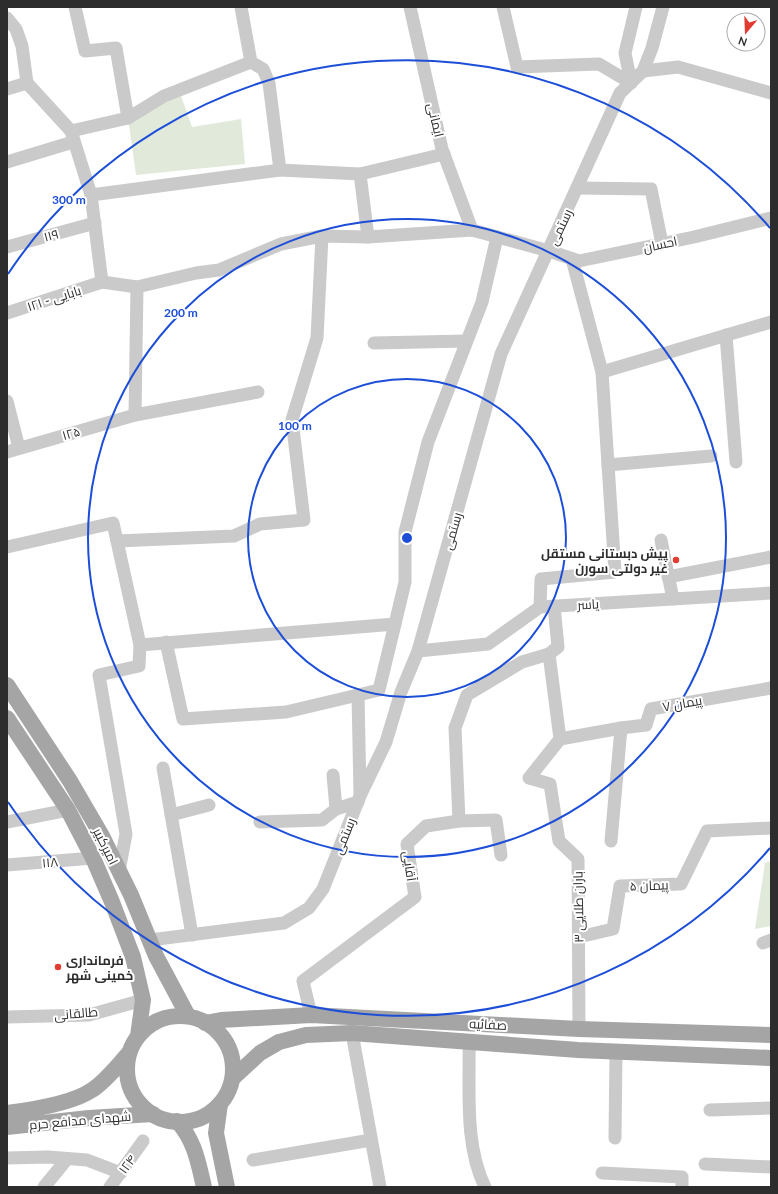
<svg xmlns="http://www.w3.org/2000/svg" width="778" height="1194" font-family="Lato,Cairo,sans-serif">
<style>
.green{fill:#e1eada}
.lines{fill:none;stroke-linecap:round;stroke-linejoin:round}
.minor{stroke:#cacaca;stroke-width:13}
.major{stroke:#a5a5a5;stroke-width:16}
.ring{fill:none;stroke:#1d4ed8;stroke-width:2}
.poi-dot{fill:#e13c31;stroke:#fff;stroke-width:1.5}
.labels{text-anchor:middle;stroke-width:4;stroke-linejoin:round;paint-order:stroke}
.street-label{font-size:13px;fill:#2d2d2d;stroke:#fff}
.poi-label{font-size:13px;font-weight:bold;fill:#2d2d2d;stroke:#fff;text-anchor:end}
.centre{fill:#1d4ed8;stroke:#fff;stroke-width:2}
.ring-label{font-size:12px;text-anchor:middle;font-weight:bold;fill:#1d4ed8;stroke:#fff;stroke-width:4;stroke-linejoin:round;paint-order:stroke}
</style>
<rect width="100%" height="100%" fill="#fff"/>
<g class="green">
<path d="M179,90L192,127L241,119L245,164L136,175L128,118Z"/>
<path d="M771,861V926L755,929L765,863Z"/>
</g>
<g class="lines">
<g class="minor">
<path d="M75,7L85,51L116,48L128,118"/>
<path d="M241,7L251,62"/>
<path d="M410,7L442,149L472,230"/>
<path d="M503,7L517,67L599,64L631,83"/>
<path d="M7,18L16,29L22,46L27,83L71,131"/>
<path d="M643,71L678,67L771,93"/>
<path d="M631,83L625,53L636,7"/>
<path d="M7,89L27,83"/>
<path d="M7,162L73,142"/>
<path d="M280,170L360,174L444,154"/>
<path d="M360,174L368,237"/>
<path d="M578,188L651,189L662,244"/>
<path d="M91,195L280,170L269,83L263,69L251,62L164,96L128,118L71,131L91,195L102,282L137,287L196,273L219,270L281,244L322,236L368,237L472,230L549,251L579,261L694,237L771,218"/>
<path d="M7,247L95,223"/>
<path d="M572,259L602,372L771,322"/>
<path d="M7,313L102,282"/>
<path d="M726,335L736,462"/>
<path d="M374,343L466,341"/>
<path d="M7,401L19,448"/>
<path d="M135,415L258,392"/>
<path d="M7,452L135,415L137,287"/>
<path d="M608,465L711,456"/>
<path d="M661,540L673,599"/>
<path d="M117,541L234,536L260,524L304,520L292,420L317,338L322,236"/>
<path d="M7,547L113,523L140,645L395,624L405,582V532L428,442L482,302L497,237"/>
<path d="M668,577L771,557"/>
<path d="M540,607L541,579L615,572L602,372"/>
<path d="M166,642L183,719L286,712L379,690L395,624"/>
<path d="M418,651L488,644L540,607L771,593"/>
<path d="M549,654L560,739L529,778L550,784L559,841L578,859L579,1029"/>
<path d="M358,695L360,793"/>
<path d="M560,739L621,728"/>
<path d="M163,768L192,935"/>
<path d="M333,775L336,809L358,802"/>
<path d="M171,815L209,805"/>
<path d="M459,821L496,820L501,855"/>
<path d="M7,822L68,810"/>
<path d="M260,822L322,820L336,809"/>
<path d="M611,841L621,728L646,725L651,709L771,688"/>
<path d="M7,865L93,858"/>
<path d="M119,871L126,834L99,675L139,666L140,645"/>
<path d="M579,937L613,929L620,886L681,884L707,831L771,828"/>
<path d="M150,940L284,923L309,908L323,889L360,796L386,742L401,692L418,651L501,354L620,93L643,71L652,48L663,7"/>
<path d="M763,943L771,940"/>
<path d="M311,1015L303,981L415,897L407,844L426,826L459,821L455,728L467,695L522,662L549,654L558,647L554,606"/>
<path d="M7,1017L89,1015L143,1000"/>
<path d="M352,1033L380,1187"/>
<path d="M469,1042C470,1089 464,1144 485,1187"/>
<path d="M710,1110L771,1108"/>
<path d="M615,1138L616,1052"/>
<path d="M7,1158L48,1157L87,1160L121,1173"/>
<path d="M253,1160L371,1140"/>
<path d="M705,1164L771,1167"/>
<path d="M602,1173L682,1177V1187"/>
<path d="M44,1187L67,1159"/>
<path d="M110,1187L143,1141"/>
</g>
<g class="major">
<path d="M7,685L70,781L102,836L131,895L156,956L188,1016"/>
<path d="M7,718L68,810L93,858L112,902L133,957L143,1000L138,1036"/>
<circle cx="180" cy="1069" r="53"/>
<path d="M205,1023L221,1020L311,1015L579,1029L771,1035"/>
<path d="M233,1078L260,1053L279,1042L306,1035L352,1033L578,1050L771,1058"/>
<path d="M220,1104L216,1133L227,1187"/>
<path d="M7,1113C30,1110 73,1103 92,1090C106,1081 118,1065 129,1053"/>
<path d="M177,1121C195,1141 198,1162 204,1187"/>
<path d="M7,1127L89,1118L153,1114"/>
</g>
</g>
<g class="ring">
<circle cx="407" cy="538" r="159"/>
<circle cx="407" cy="538" r="319"/>
<path d="M770 848A478 478 0 0 1 8 802M8 274A478 478 0 0 1 770 228"/>
</g>
<g class="poi-dot">
<circle cx="676" cy="560" r="4"/>
<circle cx="58" cy="967" r="4"/>
</g>
<g class="labels">
<g class="street-label">
<text transform="translate(436 120) rotate(77)" y="5">ایمانی</text>
<text transform="translate(560 227) rotate(-65)" y="5">رستمی</text>
<text transform="translate(51 235) rotate(-15)" y="5">۱۱۹</text>
<text transform="translate(660 244) rotate(-12)" y="5">احسان</text>
<text transform="translate(54 298) rotate(-18)" y="5">بابایی - ۱۲۱</text>
<text transform="translate(71 433) rotate(-16)" y="5">۱۲۵</text>
<text transform="translate(452 531) rotate(-74)" y="5">رستمی</text>
<text transform="translate(588 604) rotate(-3)" y="5">یاسر</text>
<text transform="translate(682 703) rotate(-10)" y="5">پیمان ۷</text>
<text transform="translate(344 836) rotate(-68)" y="5">رستمی</text>
<text transform="translate(106 846) rotate(63)" y="5">امیرکبیر</text>
<text transform="translate(50 862) rotate(-5)" y="5">۱۱۸</text>
<text transform="translate(410 866) rotate(82)" y="5">آقایی</text>
<text transform="translate(649 885) rotate(-2)" y="5">پیمان ۵</text>
<text transform="translate(578 907) rotate(-91)" y="5">باران طلایی ۳</text>
<text transform="translate(76 1013) rotate(-5)" y="5">طالقانی</text>
<text transform="translate(488 1024) rotate(3)" y="5">صفائیه</text>
<text transform="translate(80 1120) rotate(-5)" y="5">شهدای مدافع حرم</text>
<text transform="translate(127 1164) rotate(-54)" y="5">۱۲۴</text>
</g>
<g class="poi-label">
<text x="668" y="558">پیش دبستانی مستقل<tspan x="668" dy="15">غیر دولتی سورن</tspan></text>
<text x="66" y="965" text-anchor="start">فرمانداری<tspan x="66" dy="15">خمینی شهر</tspan></text>
</g>
</g>
<circle cx="407" cy="538" r="6" class="centre"/>
<g class="ring-label">
<text x="69" y="204">300 m</text>
<text x="181" y="317">200 m</text>
<text x="295" y="430">100 m</text>
</g>
<rect width="778" height="1194" fill="none" stroke="#2d2d2d" stroke-width="16"/>
<g transform="translate(746 32) rotate(199)"><circle r="19" fill="#ffffff" stroke="#ababab"/>
<path d="M0-3L7 15L0 10L-7 15Z" fill="#e13c31"/>
<text y="-6" font-size="11" font-weight="bold" text-anchor="middle" fill="#2d2d2d">N</text>
</g>
</svg>
